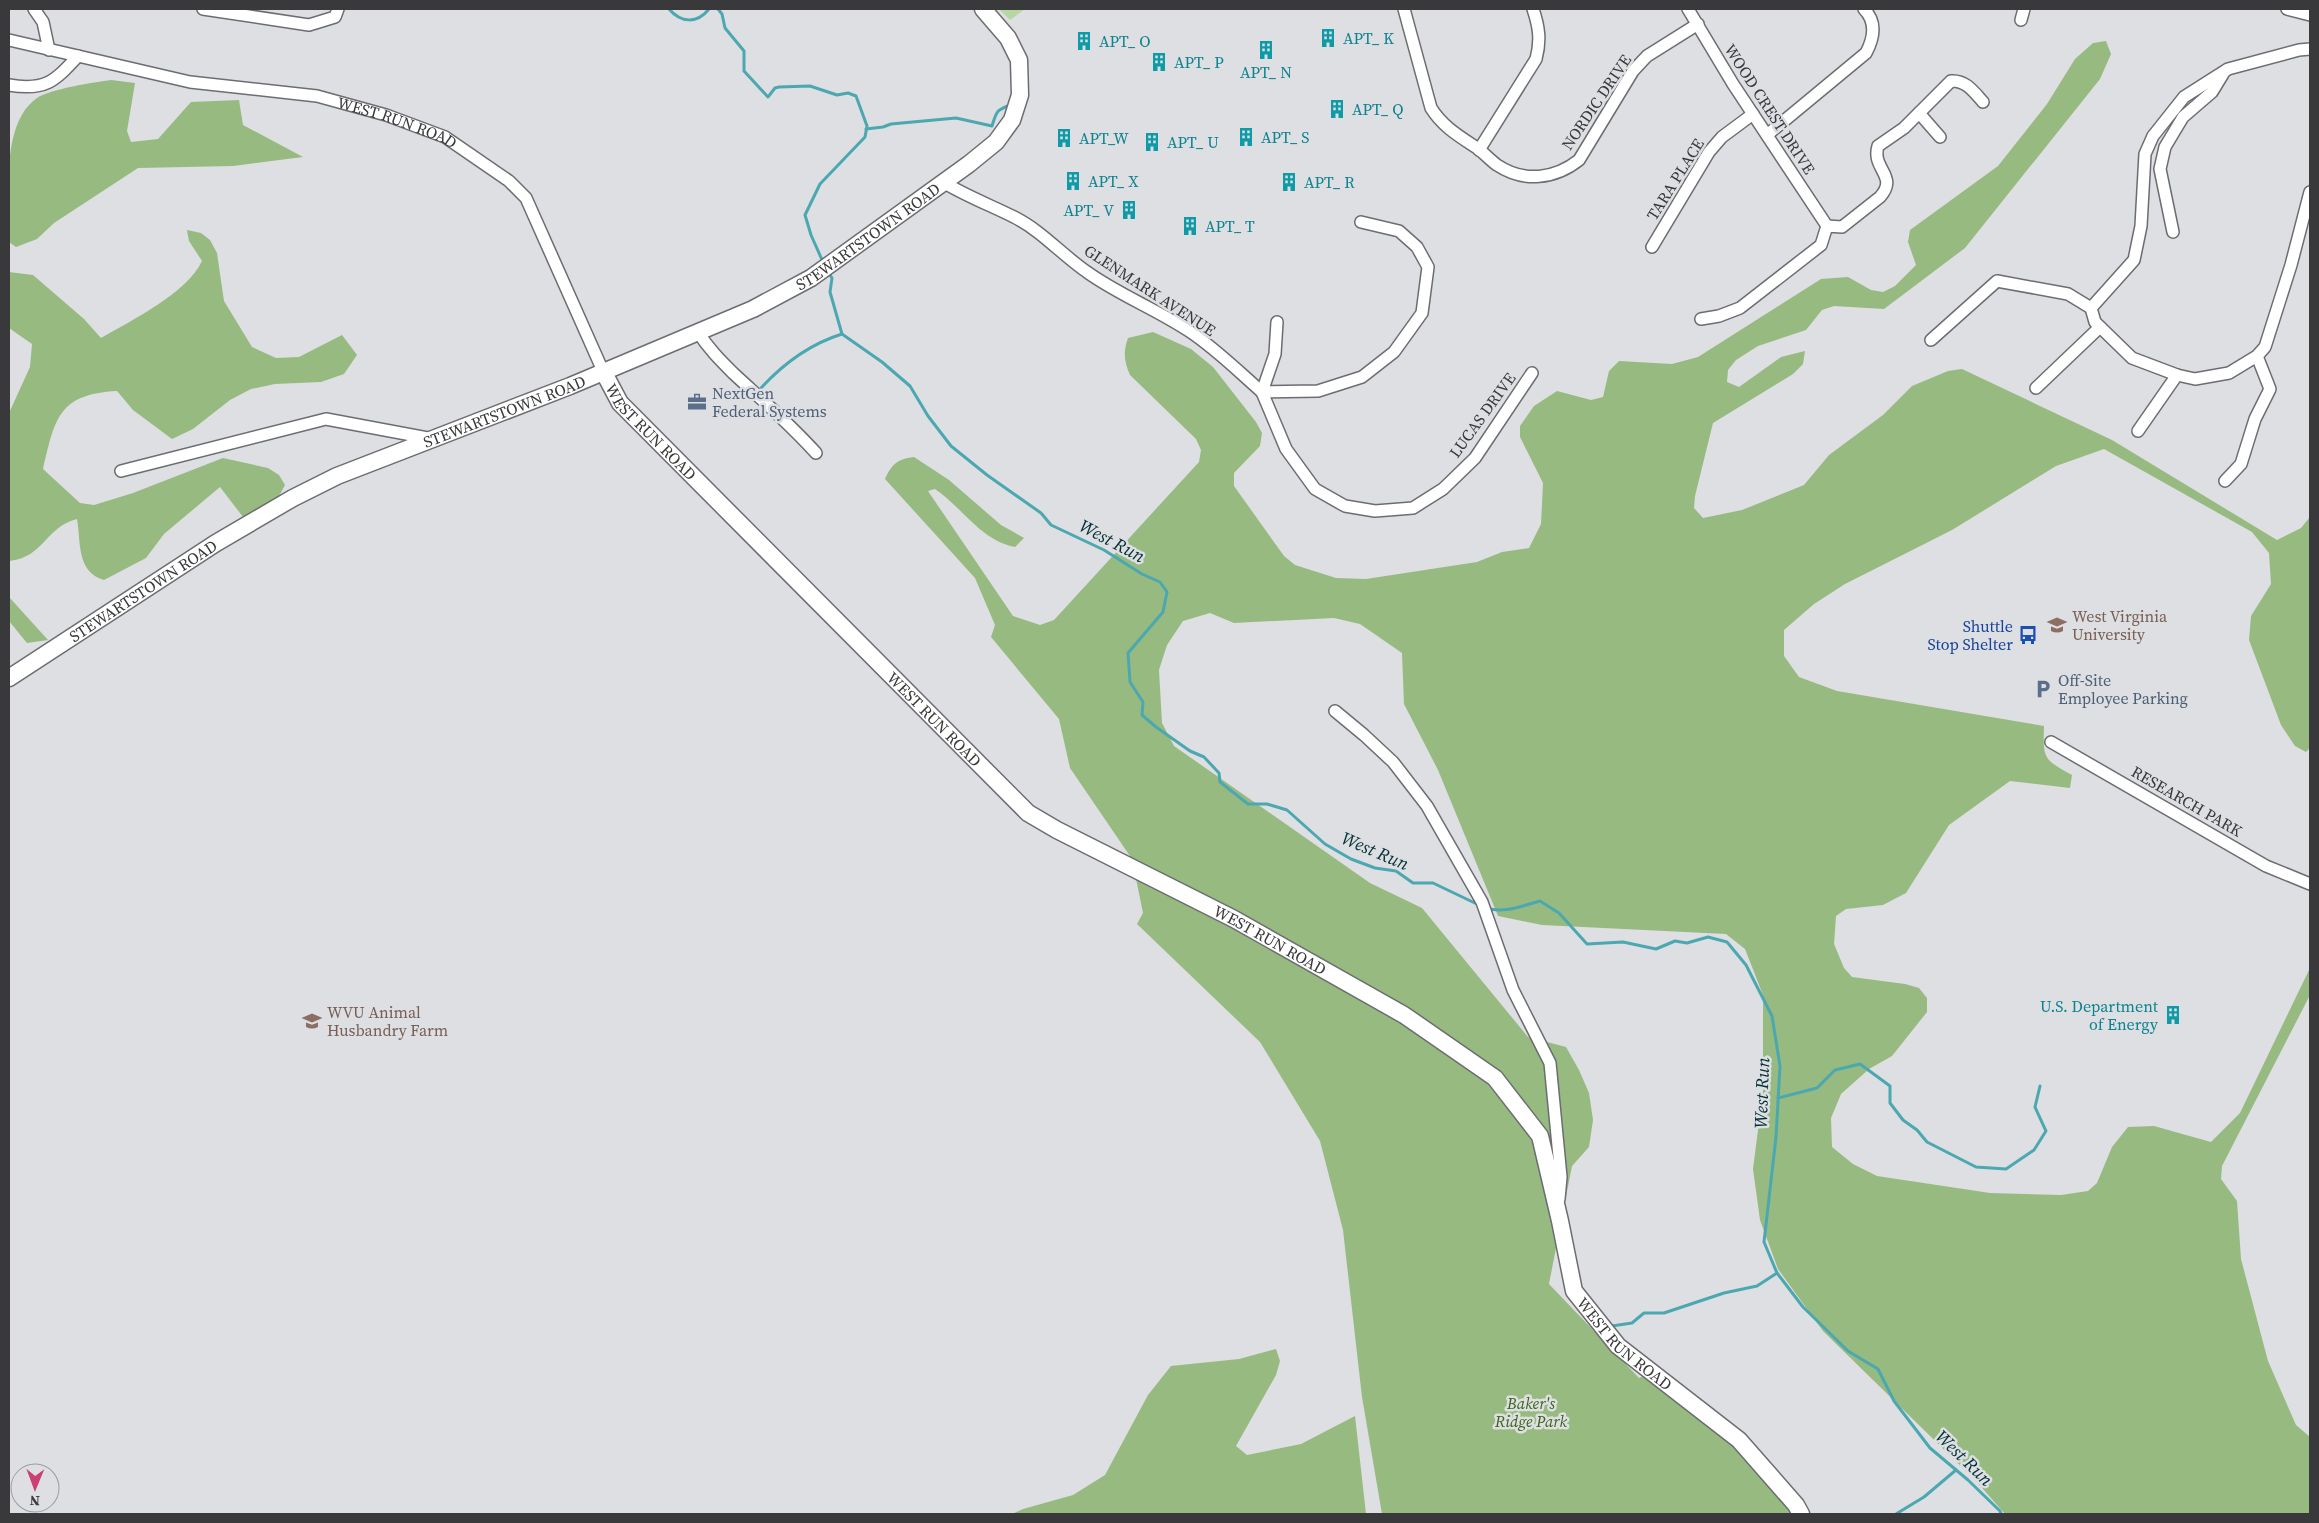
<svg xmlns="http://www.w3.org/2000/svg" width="2319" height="1523" font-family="'Source Serif 4',serif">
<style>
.green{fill:#b6d6a2}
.forest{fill:#97ba81}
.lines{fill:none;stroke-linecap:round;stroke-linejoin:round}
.stream{stroke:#4ca8b0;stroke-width:3}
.street-casing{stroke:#6b6d70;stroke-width:14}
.secondary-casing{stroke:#6b6d70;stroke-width:19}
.street{stroke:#fff;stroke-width:11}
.secondary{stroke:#fff;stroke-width:16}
.labels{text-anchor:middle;stroke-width:5;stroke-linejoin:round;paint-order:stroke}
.culture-label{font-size:16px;fill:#0d838f;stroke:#dddfe3;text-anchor:start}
.street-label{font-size:16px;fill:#39393b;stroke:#dddfe3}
.service-label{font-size:16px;fill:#4e5e75;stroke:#dddfe3;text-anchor:start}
.education-label{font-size:16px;fill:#785e54;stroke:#dddfe3;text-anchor:start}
.transit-label{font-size:16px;fill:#164399;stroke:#dddfe3;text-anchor:end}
.park-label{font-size:16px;font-style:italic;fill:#3a6415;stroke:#dddfe3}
.water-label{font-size:18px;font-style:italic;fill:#023034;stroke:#dddfe3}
</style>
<rect width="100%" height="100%" fill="#dddfe3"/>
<path class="green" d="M999,9H1025L1010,20Z"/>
<g class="forest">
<path d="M2106,41L2111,54L2100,79L1965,248L1884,309L1834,306L1822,310L1806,330L1758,346L1736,360L1728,370L1727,382L1739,387L1781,357L1805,351L1803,364L1793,374L1713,423L1695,496L1694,508L1703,518L1742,510L1804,485L1829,455L1883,415L1912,386L1948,371L1962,369L2112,440L2277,540L2301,528L2310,517V748L2306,752L2295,746L2281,725L2249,640L2251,616L2271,584L2269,553L2252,532L2104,449L2056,466L1952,530L1845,584L1814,604L1784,630V656L1799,677L1837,691L2044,726C2043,759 2043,759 2072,775L2070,788L2010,781L1949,825L1906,893L1883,905L1846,909L1836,916L1834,944L1844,968L1852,977L1905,984L1919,988L1927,998V1012L1892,1056L1869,1069L1841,1094L1831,1118L1832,1147L1853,1164L1877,1176L1990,1193L2061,1195L2088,1191L2097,1183L2112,1147L2128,1127L2154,1126L2211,1142L2240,1113L2310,968V995L2222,1166L2221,1179L2237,1201L2241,1259L2268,1361L2296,1425L2310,1437V1514H2005L1976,1481L1823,1331L1778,1269L1760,1220L1753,1169L1763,1091V995L1745,949L1726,934L1542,925L1498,916L1438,770L1404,704L1402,653L1360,624L1334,618L1234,623L1210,613L1183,621L1167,645L1159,670L1162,723L1174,746L1370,883L1422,908L1528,1037L1566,1047L1579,1070L1589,1093L1593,1120L1589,1147L1572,1166L1549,1284L1639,1378L1647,1374L1750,1456L1796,1514H1382L1362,1397L1343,1230L1320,1141L1260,1042L1137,924L1143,913L1132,859L1070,768L1059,719L991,637L995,625L975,578L885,479C892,464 897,459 914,457L949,480L1001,525L1024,538L1015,547C980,540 963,508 935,489L928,491L1013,616L1040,625L1054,620L1199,462L1201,450L1196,439L1130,375C1124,361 1123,352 1128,338L1153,332L1191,349L1213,367L1256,422L1262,433L1260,446L1234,473V486L1284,556L1295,565L1336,578L1366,579L1477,562L1502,552L1529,548L1541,524L1543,483L1520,437V426L1534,406L1557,391L1591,400L1603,397L1609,371L1619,361L1672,364L1698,357L1821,279L1848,277L1871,290L1883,292L1895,286L1916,265L1908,242L1910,230L1998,166L2047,104L2075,59L2093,43Z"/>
<path d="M111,80L135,83L127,131L131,142L158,139L191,102L239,100L243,125L303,157L233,166L138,168L54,223L37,239L16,247L9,242C9,201 0,123 37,98C50,89 95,82 111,80Z"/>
<path d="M187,230L201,233L210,240L217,253L224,301L252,347L276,358L299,357L342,335L357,355L344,374L321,382L275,384L251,389L230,400L193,429L172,439L133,410L117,391C58,394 55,419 43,469L80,503L94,505L133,493L223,458L268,468L279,475L285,485L279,496L243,517L220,487L164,534L146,558L104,580C76,572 81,541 77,519C45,527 45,557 9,561V413L30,367L32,344L9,328V272L33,275L84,319L101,338C132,320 187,293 202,261L189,241Z"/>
<path d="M9,597L48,640L27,643L9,621Z"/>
<path d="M1276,1349L1280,1361L1276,1375L1236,1446L1247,1455L1301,1444L1355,1416L1366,1514H1012L1023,1509L1073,1495L1105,1475L1148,1395L1171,1366L1239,1359Z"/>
</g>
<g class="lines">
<g class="stream">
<path d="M669,9C681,23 697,24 709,9"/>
<path d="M718,9L722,14L725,28L744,51V71L768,97L775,88L779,87L810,86L837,95L848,93L856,96L867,126L865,137L820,184L805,215L811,235L823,262"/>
<path d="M866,129L883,127L891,124L956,118L992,126C997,110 996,111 1010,105"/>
<path d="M828,272L832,278L830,292L842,334L882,362L910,386L928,416L951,446L987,475L1041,513L1051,525L1104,550L1142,574L1160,582L1167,592L1163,612L1128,653L1130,682L1143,702L1142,715L1156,727L1190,751L1204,757L1219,773L1220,782L1248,804H1267L1287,810L1325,844L1351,859L1375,868L1396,871L1413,883H1433L1479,905"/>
<path d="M761,388C784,363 810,344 842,334"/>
<path d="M1487,908C1503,914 1525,905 1540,901L1559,913L1587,944L1623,942L1656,949L1675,941L1687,943L1708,937L1727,942L1746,965L1772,1016L1780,1066L1776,1137L1764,1242L1777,1273L1803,1307L1848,1351L1878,1369L1894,1401L1930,1448L1968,1480L2000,1511L2001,1514"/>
<path d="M1778,1098L1817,1088L1835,1070L1860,1064L1890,1086V1103L1903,1120L1917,1130L1927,1142L1976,1167L2006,1169L2034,1150L2046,1131L2035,1107L2040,1086"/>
<path d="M1612,1326L1632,1323L1644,1313H1664L1724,1293L1757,1286L1777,1273"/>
<path d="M1896,1514L1924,1497L1956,1470"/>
</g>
<g class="street-casing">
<g id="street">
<path d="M34,9L43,22L49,50"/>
<path d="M203,9L309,25L335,17L338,9"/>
<path d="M1404,9L1431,108C1443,127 1459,136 1477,148C1484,153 1490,160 1497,165C1524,183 1555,179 1579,160L1633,71L1647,56L1698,24"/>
<path d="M1688,9L1733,84L1827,226"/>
<path d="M2287,9L2310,15"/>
<path d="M2021,20L2024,9"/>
<path id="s1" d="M9,40L190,82L317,96L386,115L445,137L509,181L526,198L603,371"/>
<path d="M2310,49L2299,50L2228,69L2184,97L2153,136L2145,154L2141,226L2134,260L2091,308L2095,322L2132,358L2177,375L2195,379L2229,373L2257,356L2265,347L2291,265L2310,192"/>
<path d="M9,85C45,91 54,82 78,56"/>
<path d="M1919,113L1940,137"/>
<path d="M1767,135L1866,53C1874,38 1877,22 1864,9"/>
<path d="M1479,150L1536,59C1541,40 1539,27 1533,9"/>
<path d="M943,182C966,196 990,205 1014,217C1042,231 1062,255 1087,272C1119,295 1156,309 1189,331C1215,348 1238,371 1262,392L1318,391L1362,377L1394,352L1422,313L1428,267L1417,247L1399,231L1361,222"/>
<path d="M2173,232L2160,169L2165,147L2183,117L2212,92L2223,74"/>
<path d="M1652,247L1709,152L1722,137L1753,114"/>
<path d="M1701,319L1719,316L1740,308L1821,245L1827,226L1842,227L1880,197C1899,176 1871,169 1878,146L1904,128L1951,81C1966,80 1974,92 1983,102"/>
<path d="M1277,322L1275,354L1262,392L1286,449L1315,489L1345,506L1375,511L1413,508L1443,489L1475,458L1532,373"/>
<path d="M698,332C708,348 720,360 733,373C761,399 790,424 816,453"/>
<path d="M1931,340L1997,281L2068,294L2091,308"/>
<path d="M2036,388L2100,327"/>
<path d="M2138,431L2177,375"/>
<path d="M121,471L326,419L433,439"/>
<path d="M2225,481L2241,464L2255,419L2270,389L2257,356"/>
<path d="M1335,711L1364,735L1393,762L1427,806L1482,902L1513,990L1550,1063L1561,1177L1559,1199"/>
<path d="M2051,742L2266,866L2310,884"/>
</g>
</g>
<g class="secondary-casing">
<g id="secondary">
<path id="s2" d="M603,371L620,403L1028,813L1057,830L1234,919L1404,1015L1495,1078L1540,1136L1560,1221L1574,1291L1618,1346L1739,1440L1796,1505L1801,1514"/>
<path id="s3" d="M9,678L216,543L293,498L337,476L570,386L753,309L811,278L969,164L996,142L1012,120L1020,95L1019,60L1008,38L983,9"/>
</g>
</g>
<use href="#street" class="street"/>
<use href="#secondary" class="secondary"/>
</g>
<defs>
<g id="building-bare" transform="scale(1.5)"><path d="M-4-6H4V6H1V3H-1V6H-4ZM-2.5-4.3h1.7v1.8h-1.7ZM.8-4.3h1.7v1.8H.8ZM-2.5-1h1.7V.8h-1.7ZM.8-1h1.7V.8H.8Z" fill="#0f9aa8" stroke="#dddfe3" stroke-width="2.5" paint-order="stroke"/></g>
<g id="office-bare" transform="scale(1.5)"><path d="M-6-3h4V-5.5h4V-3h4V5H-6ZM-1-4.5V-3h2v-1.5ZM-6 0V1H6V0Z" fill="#5c6f8a" stroke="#dddfe3" stroke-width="2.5" paint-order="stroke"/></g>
<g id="university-bare" transform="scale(1.5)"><path d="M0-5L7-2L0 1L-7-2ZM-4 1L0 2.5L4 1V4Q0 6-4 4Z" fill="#8d6e63" stroke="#dddfe3" stroke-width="2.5" paint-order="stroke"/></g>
<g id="bus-bare" transform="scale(1.5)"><path d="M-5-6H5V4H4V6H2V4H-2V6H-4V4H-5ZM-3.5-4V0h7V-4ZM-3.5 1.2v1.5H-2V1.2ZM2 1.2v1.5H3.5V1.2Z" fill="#1a4fb4" stroke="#dddfe3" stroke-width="2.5" paint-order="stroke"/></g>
<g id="parking-bare" transform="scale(1.5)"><path d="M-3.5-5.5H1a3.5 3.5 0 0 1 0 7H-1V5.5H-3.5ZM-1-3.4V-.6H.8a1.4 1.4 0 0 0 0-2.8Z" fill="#5c6f8a" stroke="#dddfe3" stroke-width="2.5" paint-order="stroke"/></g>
<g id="school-bare" transform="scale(1.5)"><path d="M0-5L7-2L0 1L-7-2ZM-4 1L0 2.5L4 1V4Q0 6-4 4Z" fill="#8d6e63" stroke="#dddfe3" stroke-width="2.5" paint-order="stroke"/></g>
</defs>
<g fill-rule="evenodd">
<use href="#building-bare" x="1328" y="38"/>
<use href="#building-bare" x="1084" y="41"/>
<use href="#building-bare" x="1266" y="50"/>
<use href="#building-bare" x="1159" y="62"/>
<use href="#building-bare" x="1337" y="109"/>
<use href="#building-bare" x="1246" y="137"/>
<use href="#building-bare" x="1064" y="138"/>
<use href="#building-bare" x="1152" y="142"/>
<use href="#building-bare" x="1073" y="181"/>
<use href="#building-bare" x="1289" y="182"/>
<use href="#building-bare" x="1129" y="210"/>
<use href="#building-bare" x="1190" y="226"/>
<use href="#office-bare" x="697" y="402"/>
<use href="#university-bare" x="2057" y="625"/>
<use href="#bus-bare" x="2028" y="635"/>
<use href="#parking-bare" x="2043" y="689"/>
<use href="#building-bare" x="2173" y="1015"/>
<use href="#school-bare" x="312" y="1021"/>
</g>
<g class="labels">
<g class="culture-label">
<text x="1343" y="44">APT_ K</text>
<text x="1099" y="47">APT_ O</text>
<text x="1174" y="68">APT_ P</text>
<text x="1266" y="78" text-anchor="middle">APT_ N</text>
<text x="1352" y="115">APT_ Q</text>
<text x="1261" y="143">APT_ S</text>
<text x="1079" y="144">APT_W</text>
<text x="1167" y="148">APT_ U</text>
<text x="1088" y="187">APT_ X</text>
<text x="1304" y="188">APT_ R</text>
<text x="1114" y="216" text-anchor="end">APT_ V</text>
<text x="1205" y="232">APT_ T</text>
<text x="2158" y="1012" text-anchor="end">U.S. Department<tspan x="2158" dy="18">of Energy</tspan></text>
</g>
<g class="street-label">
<text transform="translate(1596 102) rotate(-56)" y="6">NORDIC DRIVE</text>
<text transform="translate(1770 109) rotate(57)" y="6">WOOD CREST DRIVE</text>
<text dy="6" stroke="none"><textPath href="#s1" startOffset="398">WEST RUN ROAD</textPath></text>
<text transform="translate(1675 179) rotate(-58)" y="6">TARA PLACE</text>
<text dy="6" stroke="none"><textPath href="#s3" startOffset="970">STEWARTSTOWN ROAD</textPath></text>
<text transform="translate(1150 290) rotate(33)" y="6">GLENMARK AVENUE</text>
<text dy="6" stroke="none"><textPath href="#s3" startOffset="565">STEWARTSTOWN ROAD</textPath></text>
<text transform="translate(1482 415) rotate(-54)" y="6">LUCAS DRIVE</text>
<text dy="6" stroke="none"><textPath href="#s2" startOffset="78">WEST RUN ROAD</textPath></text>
<text dy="6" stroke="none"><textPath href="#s3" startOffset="160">STEWARTSTOWN ROAD</textPath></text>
<text dy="6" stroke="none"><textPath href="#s2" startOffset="482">WEST RUN ROAD</textPath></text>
<text transform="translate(2187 801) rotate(30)" y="6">RESEARCH PARK</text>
<text dy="6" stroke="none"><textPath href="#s2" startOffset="888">WEST RUN ROAD</textPath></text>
<text dy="6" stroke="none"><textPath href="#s2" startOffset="1458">WEST RUN ROAD</textPath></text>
</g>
<g class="service-label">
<text x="712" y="399">NextGen<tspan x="712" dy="18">Federal Systems</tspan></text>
<text x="2058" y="686">Off-Site<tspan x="2058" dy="18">Employee Parking</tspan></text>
</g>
<g class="education-label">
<text x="2072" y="622">West Virginia<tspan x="2072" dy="18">University</tspan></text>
<text x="327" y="1018">WVU Animal<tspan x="327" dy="18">Husbandry Farm</tspan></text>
</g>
<g class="transit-label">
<text x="2013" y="632">Shuttle<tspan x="2013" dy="18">Stop Shelter</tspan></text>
</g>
<g class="park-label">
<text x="1531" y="1409">Baker's<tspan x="1531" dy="18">Ridge Park</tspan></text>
</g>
<g class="water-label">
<text transform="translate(1112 541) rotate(28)" y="6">West Run</text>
<text transform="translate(1375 851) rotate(23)" y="6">West Run</text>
<text transform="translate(1762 1093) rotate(-88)" y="6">West Run</text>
<text transform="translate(1964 1458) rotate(44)" y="6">West Run</text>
</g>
</g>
<rect width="2319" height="1523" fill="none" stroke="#39393b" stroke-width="20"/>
<g transform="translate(35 1488) rotate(181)"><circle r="24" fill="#dddfe3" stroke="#9b9da0"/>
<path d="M0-4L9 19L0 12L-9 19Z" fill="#cc4071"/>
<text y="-8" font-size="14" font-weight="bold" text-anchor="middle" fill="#39393b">N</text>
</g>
</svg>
